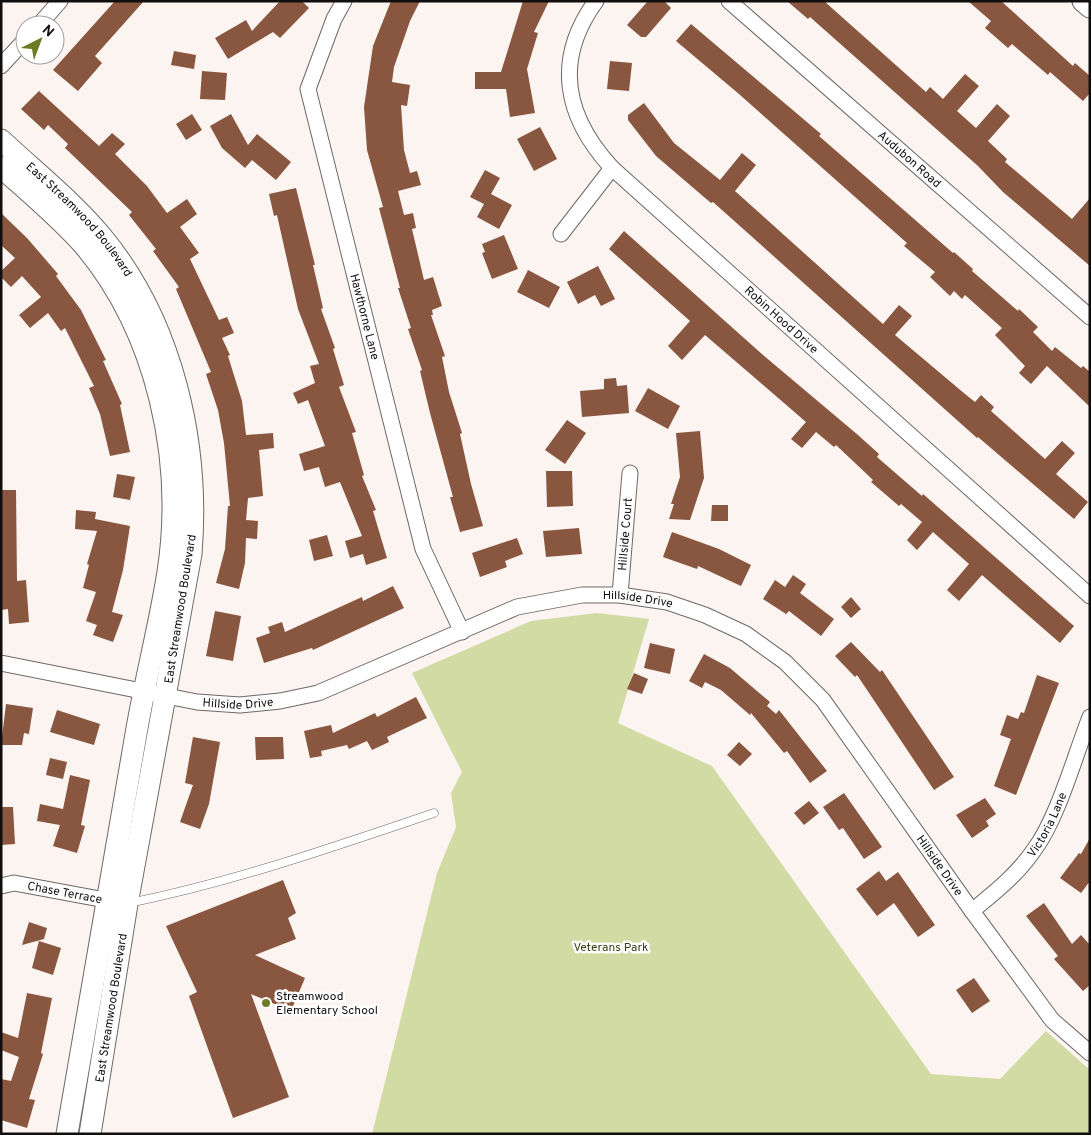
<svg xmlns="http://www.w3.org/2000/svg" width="1091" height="1135" font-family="Overpass,sans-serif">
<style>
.green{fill:#d2dba4}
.building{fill:#89563f}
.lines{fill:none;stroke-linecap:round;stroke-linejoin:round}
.lane-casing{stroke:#6e6866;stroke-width:9}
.street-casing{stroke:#6e6866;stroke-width:17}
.secondary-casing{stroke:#6e6866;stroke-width:23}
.lane{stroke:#fff;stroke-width:8}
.street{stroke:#fff;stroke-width:15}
.secondary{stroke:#fff;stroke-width:21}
.poi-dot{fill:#6d7a26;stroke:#fff;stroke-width:2}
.labels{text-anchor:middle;stroke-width:5;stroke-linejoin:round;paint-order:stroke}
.street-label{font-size:12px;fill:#110e0d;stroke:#fff}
.park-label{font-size:12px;fill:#3b4015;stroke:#fff}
.poi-label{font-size:12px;fill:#110e0d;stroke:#fff;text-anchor:start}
</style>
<rect width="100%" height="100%" fill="#fbf4f1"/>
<path class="green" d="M597,613L649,619L618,723L712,766L931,1074L1000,1079L1046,1031L1090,1070V1134H372L437,873L456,827L451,793L462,772L412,673L531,621Z"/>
<g class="building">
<path d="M115,1H144L95,56L102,63L78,91L53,70Z"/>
<path d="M280,1H302L309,8L280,38L273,32L228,59L215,38L246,20L252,31Z"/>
<path d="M391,1H420L410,21L394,67L392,82L410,85L407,106L401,105L404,150L410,173L417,171L421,185L398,191L404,215L413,213L416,228L412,229L424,280L433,277L442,306L432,310L433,315H431L445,356L442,357L449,392L462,433L460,434L471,484L483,526L460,532L450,497H453L430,413L420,371L422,370L408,329L411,328L398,288H400L379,208L383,207L367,150L364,107L373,46Z"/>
<path d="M523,1H549L534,32L538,33L527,69L535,113L510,117L506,89H475V72H501Z"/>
<path d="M648,1H664L671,8L646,37H641L627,25Z"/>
<path d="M787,1H824L926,92L930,87L943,99L965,74L979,86L957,111L976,128L997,104L1010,116L988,141L1007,159L1005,162L1072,219L1090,198V266L1003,192L978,166L810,17L808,19Z"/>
<path d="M968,1H1001L1073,66L1075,63L1090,76V93L1083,101L1050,72L1048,75L1012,44L1008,48L985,28L991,21Z"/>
<path d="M691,24L821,134L819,136L953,253L954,252L973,269L972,271L1018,311L1019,309L1038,327L1033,332L1052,351L1055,347L1081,368L1083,366L1090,372V407L1047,366L1031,384L1019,373L1025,366L995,335L1002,328L965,295L962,299L954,291L950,296L930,277L935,272L904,246L907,243L739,94L676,41Z"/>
<path d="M174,51L196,55L194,69L171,65Z"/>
<path d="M610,61L632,63L629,91L607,89Z"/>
<path d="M202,71L227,73L225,100L200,99Z"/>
<path d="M39,91L99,146L112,133L125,144L115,154L147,186L167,213L187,199L197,214L180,227L199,253L190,259L219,320L227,317L234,333L222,338L230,355L228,356L242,401L246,435L273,433L274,448L259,450L263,496L248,498L246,520L258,521L257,539L246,538L245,563L239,589L216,583L225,549L228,506H230L224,443L218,410L206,374L211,372L176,289L179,287L153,251L156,249L129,215L132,212L65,148L68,144L48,125L44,130L21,109Z"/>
<path d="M644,103L674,143L720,180L742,153L756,165L735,191L883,324L899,305L912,316L895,335L965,394L975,402L981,395L994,407L991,411L1045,459L1062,441L1075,453L1056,474L1088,502L1074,519L978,437L977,438L713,202L711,203L656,156L628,120V115Z"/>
<path d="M192,114L202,130L186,140L176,124Z"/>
<path d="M231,114L248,145L257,134L291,162L276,180L252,160L245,168L222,148L210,126Z"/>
<path d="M540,127L557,159L534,171L517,139Z"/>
<path d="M485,170L500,178L491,194L512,205L499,229L477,217L484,204L470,197Z"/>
<path d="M296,188L315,265H313L323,308L321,309L335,348L333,349L344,385L339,387L356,432L352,433L364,475L362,476L376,510L373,511L387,558L366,565L363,554L350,558L345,541L362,536L340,482L325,487L319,467L304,471L299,454L325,446L308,400L298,404L293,393L315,383L310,366L319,364L298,309L277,215L274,216L269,194Z"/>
<path d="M1,213L27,238L58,274L56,276L81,310L106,360L103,361L122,404L120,405L130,452L110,456L100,414L89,388L94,386L65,328L61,331L48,313L30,328L19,315L41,297L22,276L11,287L1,277V271L15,258L1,245Z"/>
<path d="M624,231L763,355L858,435L879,454L877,457L922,496L923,494L1074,626L1060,643L982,575L959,601L947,590L969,564L933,532L917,550L907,540L922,522L901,504L899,506L871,482L873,480L836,445L834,447L816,432L802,448L791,439L806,422L705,335L682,360L668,346L690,321L609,249Z"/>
<path d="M504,235L518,269L492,279L482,253L485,252L482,244Z"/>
<path d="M598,266L615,299L601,306L595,295L578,304L567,282Z"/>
<path d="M528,270L560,287L549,308L517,292Z"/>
<path d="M616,378L617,386L627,385L629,413L582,417L580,391L604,389V379Z"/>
<path d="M648,388L680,406L668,429L635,411Z"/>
<path d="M567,420L586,433L565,464L545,450Z"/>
<path d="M700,431L704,478L690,520L669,519L674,504H671L680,477L676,433Z"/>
<path d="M546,471H572L573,506L547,507Z"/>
<path d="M117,474L135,477L130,500L113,497Z"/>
<path d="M1,490H16L17,581L26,580L29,622L9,624L8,609L1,610Z"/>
<path d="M712,505H728V521H711Z"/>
<path d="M76,510L96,512L95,519L130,526L123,570L112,612L123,615L113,642L93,635L97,625L86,621L96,592L83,588L89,565L87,564L97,531L75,529Z"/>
<path d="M579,528L582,554L546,557L543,531Z"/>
<path d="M672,532L719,549L751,565L741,586L698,566L697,569L663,557Z"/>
<path d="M327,535L333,556L314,561L309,540Z"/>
<path d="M517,538L523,554L505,561L507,567L480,577L472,553Z"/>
<path d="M793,575L806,584L800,593L834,619L821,636L789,611L786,614L763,599L775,580L785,587Z"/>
<path d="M393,586L404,608L313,650L312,648L264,663L256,638L270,633L268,627L282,622L285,632L362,597L363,601Z"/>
<path d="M851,597L861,609L851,618L841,607Z"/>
<path d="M215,611L241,616L233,661L206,656Z"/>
<path d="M851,642L880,672L882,670L954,777L934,790L857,675L855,677L835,656Z"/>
<path d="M650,643L675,649L670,674L644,668Z"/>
<path d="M704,654L730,668L770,702L767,706L776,714L779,710L827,771L810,783L787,751L784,753L751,713L750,715L721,690L705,682L702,688L689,681Z"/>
<path d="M634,673L648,679L642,694L627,689Z"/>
<path d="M1037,675L1059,683L1016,795L994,786L1011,739L1000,735L1007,715L1018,719L1021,712L1024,713Z"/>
<path d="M416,697L427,718L387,737L389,742L372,750L367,741L349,749L347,745L321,751L322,756L310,758L304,731L331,725L333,733L375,713L377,717Z"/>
<path d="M6,704L33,708L29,734L24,733L22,745H1Z"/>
<path d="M57,710L100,724L94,745L50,732Z"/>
<path d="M193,737L220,742L209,804L200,829L180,822L193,785L185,783Z"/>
<path d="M255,737H283L284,759L256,760Z"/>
<path d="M739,742L752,754L740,766L727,755Z"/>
<path d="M50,758L67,762L63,779L46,775Z"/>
<path d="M70,775L90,780L81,825L85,826L77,853L53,846L60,825L37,821L40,804L63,809Z"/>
<path d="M844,793L882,847L864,859L843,828L839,830L823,807Z"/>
<path d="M985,798L996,814L986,821L989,826L972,838L956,815Z"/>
<path d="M809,801L819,813L804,825L794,813Z"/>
<path d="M1,807H13L15,844L1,845Z"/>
<path d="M1090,838V881L1081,893L1060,878L1079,853L1081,854Z"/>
<path d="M879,871L886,881L898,872L935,925L918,937L894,903L877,916L856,889Z"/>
<path d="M283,880L296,913L288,918L296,939L255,955L305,978L291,1011L251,994L289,1097L233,1118L189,996L197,992L166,926Z"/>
<path d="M1044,903L1072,944L1081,935L1090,945V985L1083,991L1054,959L1058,956L1026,916Z"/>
<path d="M29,922L47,928L44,939L22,945Z"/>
<path d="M39,941L61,948L53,975L32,968Z"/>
<path d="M974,978L990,1001L972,1013L956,990Z"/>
<path d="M27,993L52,998L41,1053L43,1054L29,1099L35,1100L27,1128L1,1120V1079L11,1081L19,1057L1,1050V1032L18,1038Z"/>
</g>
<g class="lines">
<g class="lane-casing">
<path id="lane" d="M129,903C233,882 333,847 434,813"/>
</g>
<g class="street-casing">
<g id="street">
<path id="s1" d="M344,1L334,19L308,89L423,549L462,632"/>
<path id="s2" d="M596,1C553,60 565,117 612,168L1090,596"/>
<path id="s3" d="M729,1L1090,317"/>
<path d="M39,25L60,1"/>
<path d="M1,66L25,40"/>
<path d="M561,234L612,168"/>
<path id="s4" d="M620,595L630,473"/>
<path id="s5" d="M1,663L197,702L240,705L280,701L318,693L517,607L582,595H620L667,602L705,615L746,634L785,662L823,700L972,911L1052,1020L1090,1053"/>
<path id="s6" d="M1,886L14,883L116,902"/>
<path id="s7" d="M972,911C995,892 1017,875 1034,850C1058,818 1075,755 1090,717"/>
</g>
</g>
<g class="secondary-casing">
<g id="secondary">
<path d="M1083,1L1090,7"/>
<path id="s8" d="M1,140C35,172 73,202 102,237C173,323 200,444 191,554L127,904L90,1134"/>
<path d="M1,167C29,192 59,217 84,245C158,333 185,460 168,572C159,629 144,684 135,740C112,871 90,1003 67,1134"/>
</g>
</g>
<use href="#lane" class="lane"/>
<use href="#street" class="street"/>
<use href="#secondary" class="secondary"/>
</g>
<circle class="poi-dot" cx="266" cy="1003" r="5"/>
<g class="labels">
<g class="street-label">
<text dy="4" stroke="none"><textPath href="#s3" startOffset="240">Audubon Road</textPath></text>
<text dy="4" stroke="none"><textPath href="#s8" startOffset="112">East Streamwood Boulevard</textPath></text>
<text dy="4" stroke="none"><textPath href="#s1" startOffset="330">Hawthorne Lane</textPath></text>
<text dy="4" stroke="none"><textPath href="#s2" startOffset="412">Robin Hood Drive</textPath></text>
<text dy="4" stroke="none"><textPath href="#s4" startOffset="61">Hillside Court</textPath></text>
<text dy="4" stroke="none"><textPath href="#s5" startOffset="661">Hillside Drive</textPath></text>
<text transform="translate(180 609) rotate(-81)" y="4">East Streamwood Boulevard</text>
<text dy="4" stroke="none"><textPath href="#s5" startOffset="241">Hillside Drive</textPath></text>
<text dy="4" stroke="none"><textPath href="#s7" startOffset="116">Victoria Lane</textPath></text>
<text dy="4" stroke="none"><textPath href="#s5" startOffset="1080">Hillside Drive</textPath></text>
<text dy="4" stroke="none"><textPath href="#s6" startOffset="65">Chase Terrace</textPath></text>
<text transform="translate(111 1008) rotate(-81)" y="4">East Streamwood Boulevard</text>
</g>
<g class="park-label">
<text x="611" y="951">Veterans Park</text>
</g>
<g class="poi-label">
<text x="276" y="1000">Streamwood<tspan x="276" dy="14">Elementary School</tspan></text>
</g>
</g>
<rect width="1091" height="1135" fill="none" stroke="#110e0d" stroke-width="5"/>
<g transform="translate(40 40) rotate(42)"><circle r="24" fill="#ffffff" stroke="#a09f9e"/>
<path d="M0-4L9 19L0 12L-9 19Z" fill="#6d7a26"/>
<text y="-8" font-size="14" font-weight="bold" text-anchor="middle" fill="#110e0d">N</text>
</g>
</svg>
